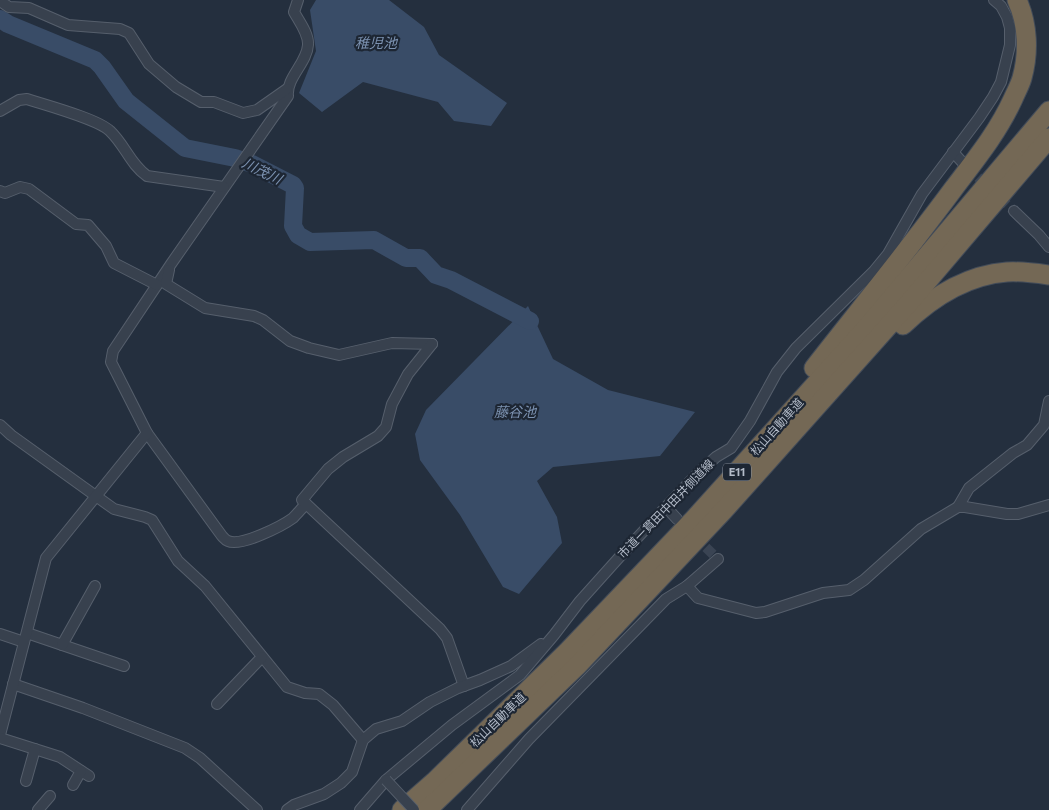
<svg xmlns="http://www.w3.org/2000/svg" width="1049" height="810" font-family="Commissioner,'Noto Sans JP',sans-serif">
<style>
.water{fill:#394c67}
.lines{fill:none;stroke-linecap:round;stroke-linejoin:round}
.river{stroke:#394c67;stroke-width:18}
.minor-tunnel{stroke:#3a4453;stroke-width:10;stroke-dasharray:10 5;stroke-linecap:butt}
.minor-casing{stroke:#565f6c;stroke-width:12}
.motorway-casing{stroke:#434c59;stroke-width:21}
.minor{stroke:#38414e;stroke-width:10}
.motorway{stroke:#746855;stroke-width:19}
.minor-bridge-casing{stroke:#565f6c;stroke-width:12;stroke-linecap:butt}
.minor-bridge{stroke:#38414e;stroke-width:10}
.labels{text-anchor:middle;stroke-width:4.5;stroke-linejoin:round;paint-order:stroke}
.shield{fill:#1d2633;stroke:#878f9c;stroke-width:1}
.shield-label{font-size:11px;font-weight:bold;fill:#b4bcc9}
.street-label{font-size:12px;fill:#b4bcc9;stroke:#1d2633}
.water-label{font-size:14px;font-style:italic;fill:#7c92b1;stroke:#1d2633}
</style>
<rect width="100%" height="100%" fill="#242f3e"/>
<g class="water">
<path d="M316,0H389L424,27L439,55L507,103L491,126L454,121L438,102L363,82L322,112L299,93L316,51L310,10Z"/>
<path d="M528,306L553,359L608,390L695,412L660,456L553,467L537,481L557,517L562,543L519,594L503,587L460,515L420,460L415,434L426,410Z"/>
</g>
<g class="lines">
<path class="river" d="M0,19L8,24L95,60L102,67L126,101L185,148L235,158L252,164L293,185L295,188L293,226L298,235L310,242L374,240L406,258H420L436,275L451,280L530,321"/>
<g class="minor-tunnel">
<path d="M967,167L1014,211"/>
<path d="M695,537L718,559"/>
</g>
<g class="minor-casing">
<g id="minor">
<path d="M298,0L294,12C299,21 309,34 308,45C307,63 286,78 288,96L171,264L113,351L111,362L147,433L222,536C224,538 225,540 228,541C241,547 282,526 293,518C297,514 302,508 306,504"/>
<path d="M0,1L9,7L29,8L68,25L120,29L129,33L149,64L176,87L201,102H214L243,113L257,110L287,89"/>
<path d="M0,111L19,100L27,99C45,105 98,119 110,131C125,145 130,164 147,176L224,187"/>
<path d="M953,152L963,163"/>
<path d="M0,191L5,193L20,187L29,189L76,224L88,225L106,246L114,263L157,285"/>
<path d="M1014,211L1039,235L1049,247"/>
<path d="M169,270L166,284L205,308L254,316L263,320L290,341L309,348L339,355L392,343L432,344"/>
<path d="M432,344L408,374L392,404L386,427L378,436L343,457L328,469L302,500L440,629L447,638L464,686"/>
<path d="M0,425L11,435L114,509L145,517L152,520L178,561L205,586L287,687L305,693L319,694L333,705L363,740"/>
<path d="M666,507L677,519"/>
<path d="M958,507L969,488L1013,453L1027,445L1044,425L1049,401"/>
<path d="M687,586L698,598L756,613L765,612L823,593L849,590L864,580L921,529L958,507H965L1007,514H1018L1049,505"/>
<path d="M27,633L124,666"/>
<path d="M0,634L24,642"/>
<path d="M62,645L95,586"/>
<path d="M13,684L83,708L185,748L200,758L257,810"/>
<path d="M217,704L262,657"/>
<path d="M0,735L46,558L147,433"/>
<path d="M0,738L60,757L89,776"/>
<path d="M26,781L35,749"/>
<path d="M73,785L81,771"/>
<path d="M38,810L50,796"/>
<path d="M287,810L294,805L324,794L341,783L352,772L363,740L376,729L402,721L430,702L458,688L480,680L511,666L541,644"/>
<path d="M360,810L386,780L452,725L520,675L554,635L580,601L624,552L694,477L716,457L731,448L750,421L777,372L796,348L874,271L888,254L922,194L979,118L993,97L1001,82L1010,45V28L1007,17L1001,6L994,0"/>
<path d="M467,810L529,739L666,599L687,586L718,559"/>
</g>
</g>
<g class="motorway-casing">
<g id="motorway">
<path d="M903,325C931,298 967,275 1007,272C1021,271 1035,273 1049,275"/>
<path d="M814,368C861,308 909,249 954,188C976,159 998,132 1013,99C1016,92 1020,85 1022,78C1029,53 1028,24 1017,0"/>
<path d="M402,810L434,782L567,652L695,518L867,327L1049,111"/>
<path d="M427,810L577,666L724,510L907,305L1049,138"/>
</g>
</g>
<use href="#minor" class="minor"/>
<use href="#motorway" class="motorway"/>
<g class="minor-bridge-casing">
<path id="minor-bridge" d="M386,780L414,810"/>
</g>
<use href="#minor-bridge" class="minor-bridge"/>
</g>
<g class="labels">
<rect class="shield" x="723" y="463.5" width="28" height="17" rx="4"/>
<g class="shield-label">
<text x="737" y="476">E11</text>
</g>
<g class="street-label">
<text transform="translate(777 427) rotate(-48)" y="4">松山自動車道</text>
<text transform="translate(666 509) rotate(-46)" y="4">市道一貫田中田井側道線</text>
<text transform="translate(498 720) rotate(-44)" y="4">松山自動車道</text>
</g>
<g class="water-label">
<text x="376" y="48">稚児池</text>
<text transform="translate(262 171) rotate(26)" y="5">川茂川</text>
<text x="515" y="417">藤谷池</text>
</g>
</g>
</svg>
